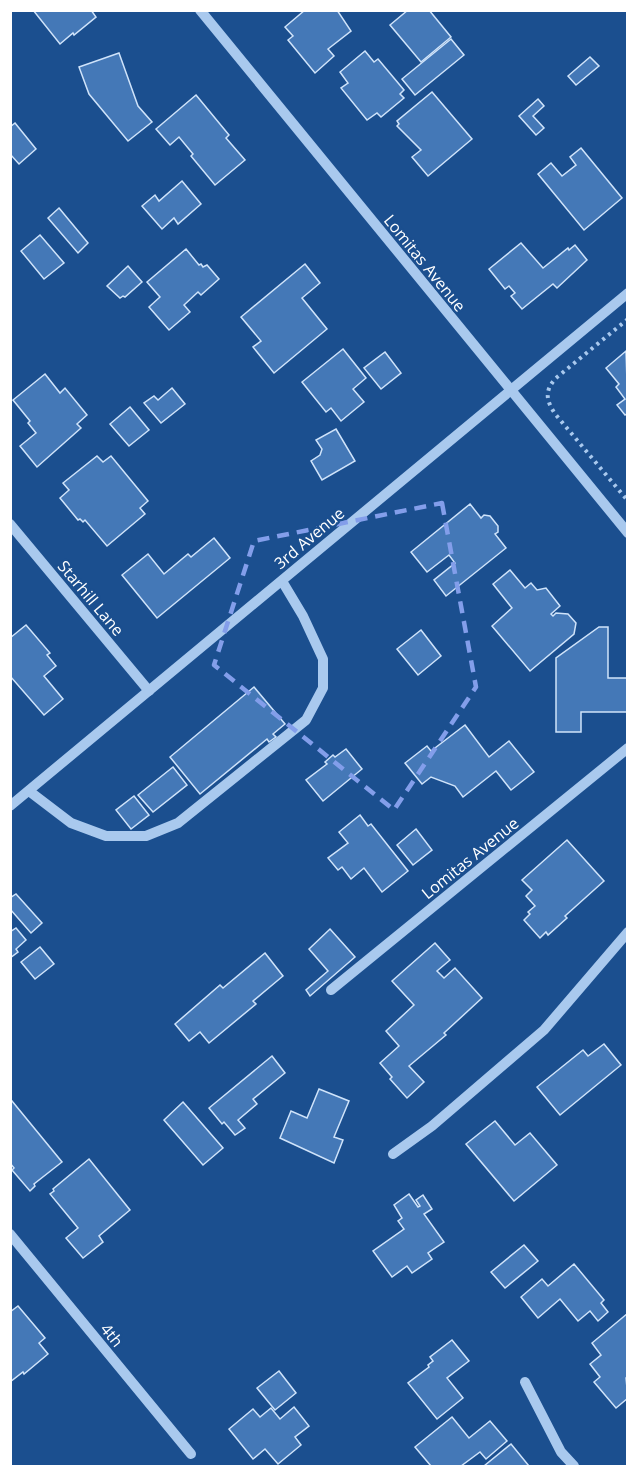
<svg xmlns="http://www.w3.org/2000/svg" width="638" height="1477" font-family="'Open Sans',sans-serif">
<style>
.building{fill:#4478b7;stroke:#cfe3fa;stroke-width:1.5}
.lines{fill:none;stroke-linecap:round;stroke-linejoin:round}
.path{stroke:#a9c9ee;stroke-width:4;stroke-dasharray:3 4.5;stroke-linecap:butt}
.minor{stroke:#a9c9ee;stroke-width:10}
.marked{fill:none;stroke:#839eea;stroke-width:4.5;stroke-dasharray:12 8;stroke-linejoin:round}
.labels{text-anchor:middle;stroke-width:4.5;stroke-linejoin:round;paint-order:stroke}
.street-label{font-size:16px;fill:#fff;stroke:#1b4f8f}
</style>
<rect width="100%" height="100%" fill="#1b4f8f"/>
<g class="building">
<path d="M33,10H91L96,17L74,35L73,33L60,44Z"/>
<path d="M305,10H337L351,31L328,49L334,56L315,73L288,40L293,36L285,27Z"/>
<path d="M408,10H429L451,37L421,62L390,25Z"/>
<path d="M451,39L464,55L415,95L402,79Z"/>
<path d="M365,51L374,62L378,59L404,90L400,94L404,98L381,117L377,113L367,120L341,88L348,83L340,72Z"/>
<path d="M119,53L138,106L152,122L128,141L89,94L79,67Z"/>
<path d="M590,57L599,66L576,85L568,76Z"/>
<path d="M432,92L472,139L428,176L412,157L421,150L397,126L399,124L397,121Z"/>
<path d="M196,95L229,135L226,138L245,160L215,185L191,156L193,154L179,137L170,145L156,129Z"/>
<path d="M538,99L544,106L533,116L544,128L536,135L519,116Z"/>
<path d="M15,123L36,149L19,164L10,154V127Z"/>
<path d="M581,148L622,198L584,230L538,174L551,163L562,176L576,165L570,157Z"/>
<path d="M182,181L201,204L178,224L174,218L162,229L142,206L155,195L159,201Z"/>
<path d="M59,208L88,243L78,253L48,218Z"/>
<path d="M40,235L64,263L44,279L21,251Z"/>
<path d="M521,243L543,268L568,248L569,250L575,245L587,260L557,288L553,284L522,309L511,296L515,293L509,286L505,289L489,269Z"/>
<path d="M186,249L199,265L201,264L203,267L207,265L219,279L201,295L198,292L184,305L190,312L169,330L149,307L160,297L147,282Z"/>
<path d="M305,264L320,283L302,298L327,329L274,373L253,347L261,341L241,317Z"/>
<path d="M128,266L142,282L125,297L123,296L120,298L107,286Z"/>
<path d="M343,349L366,378L353,389L364,402L341,421L331,408L326,412L302,382Z"/>
<path d="M626,351L628,413L625,415L617,405L625,399L616,387L619,384L606,368Z"/>
<path d="M385,352L401,373L381,389L364,368Z"/>
<path d="M45,374L60,393L65,388L87,415L77,424L81,428L37,467L20,446L36,433L28,423L30,421L13,400Z"/>
<path d="M172,388L185,404L161,423L144,403L154,396L158,400Z"/>
<path d="M130,407L149,430L129,446L110,424Z"/>
<path d="M336,429L355,461L322,480L311,461L320,455L322,449L316,440Z"/>
<path d="M97,456L103,462L111,456L148,501L140,508L145,514L107,546L85,520L83,522L80,519L78,520L60,498L69,490L63,483Z"/>
<path d="M470,504L481,518L484,515L490,516L498,526V532L495,534L506,548L446,596L434,580L455,563L449,555L427,572L411,552Z"/>
<path d="M214,538L230,558L157,618L122,575L148,554L164,574L188,554L191,557Z"/>
<path d="M510,570L525,588L531,583L537,590L546,588L560,606L551,614L553,616L556,613L568,614L576,623L574,634L530,671L492,626L512,608L493,584Z"/>
<path d="M26,625L50,653L47,655L56,666L44,676L63,699L44,715L10,676V638Z"/>
<path d="M599,627H608V678H628V712H581V732H556V658Z"/>
<path d="M421,630L441,656L418,675L397,649Z"/>
<path d="M254,687L285,724L273,734L276,737L269,742L267,739L200,794L170,757Z"/>
<path d="M465,725L489,757L509,741L534,772L511,790L496,771L463,797L455,786L431,777L422,784L405,763L427,746L431,751Z"/>
<path d="M346,749L362,769L323,801L306,780L327,764L325,762L333,755L335,757Z"/>
<path d="M173,767L187,785L153,812L138,795Z"/>
<path d="M134,796L149,815L131,829L116,810Z"/>
<path d="M360,815L368,826L371,824L408,871L382,892L364,868L351,879L342,867L338,870L328,858L348,843L339,832Z"/>
<path d="M416,829L432,850L413,865L397,845Z"/>
<path d="M567,840L604,881L565,916L567,918L548,935L546,932L540,938L524,920L530,914L528,912L535,906L526,896L532,890L522,880Z"/>
<path d="M16,894L42,923L31,933L10,909V898Z"/>
<path d="M16,928L26,940L16,949L18,952L10,958V932Z"/>
<path d="M330,929L355,957L310,996L306,990L328,971L309,949Z"/>
<path d="M435,943L450,960L437,971L444,978L455,968L482,998L444,1033L446,1035L409,1066L424,1082L407,1098L390,1079L392,1077L380,1063L399,1046L386,1031L414,1005L392,981Z"/>
<path d="M40,947L54,964L35,979L21,962Z"/>
<path d="M265,953L283,976L253,1001L256,1004L209,1043L200,1032L189,1041L175,1024L220,985L223,988Z"/>
<path d="M604,1044L621,1065L560,1115L537,1087L583,1050L588,1056Z"/>
<path d="M272,1056L285,1073L253,1099L257,1104L238,1120L245,1128L235,1135L224,1122L222,1124L209,1108Z"/>
<path d="M319,1089L349,1101L334,1137L343,1140L334,1163L280,1138L291,1111L307,1118Z"/>
<path d="M12,1101L62,1162L34,1184L35,1186L30,1191L12,1170L14,1168L10,1163V1102Z"/>
<path d="M183,1102L223,1148L203,1165L164,1120Z"/>
<path d="M495,1121L515,1145L530,1133L557,1165L514,1201L466,1144Z"/>
<path d="M89,1159L130,1210L99,1236L103,1242L83,1258L66,1238L78,1228L50,1194L54,1191L53,1189Z"/>
<path d="M409,1194L418,1207L420,1206L416,1200L423,1195L432,1209L424,1214L444,1242L428,1253L432,1259L412,1273L407,1266L392,1277L373,1251L404,1229L398,1221L402,1218L394,1205Z"/>
<path d="M524,1245L538,1261L505,1288L491,1272Z"/>
<path d="M574,1264L604,1300L601,1303L608,1312L598,1321L590,1311L578,1321L560,1299L538,1318L521,1297L542,1279L548,1286Z"/>
<path d="M18,1306L45,1338L39,1343L48,1354L24,1374L23,1372L10,1382V1312Z"/>
<path d="M628,1313V1377L626,1378L628,1398L616,1408L594,1382L600,1377L590,1364L601,1355L592,1343Z"/>
<path d="M452,1340L469,1361L447,1378L463,1398L437,1419L408,1383L429,1367L428,1365L433,1361L430,1357Z"/>
<path d="M279,1371L296,1393L275,1410L257,1388Z"/>
<path d="M294,1407L309,1426L295,1437L301,1445L278,1464L265,1449L253,1459L229,1429L253,1409L260,1417L271,1408L280,1419Z"/>
<path d="M452,1417L469,1438L490,1421L507,1441L486,1459L480,1452L461,1466H431L415,1447Z"/>
<path d="M511,1444L529,1466H484Z"/>
</g>
<g class="lines">
<path class="path" d="M628,319L556,378C544,391 546,401 556,415L628,501"/>
<g class="minor">
<path d="M200,10L628,533"/>
<path d="M10,524L149,691"/>
<path d="M29,791L71,823L106,836H146L178,823L306,720L323,688V659L303,616L282,581"/>
<path d="M10,806L628,293"/>
<path d="M331,990L628,748"/>
<path d="M393,1154L432,1126L544,1030L628,932"/>
<path d="M10,1234L191,1454"/>
<path d="M525,1382L561,1452L574,1466"/>
</g>
</g>
<path class="marked" d="M442,503L476,687L394,810L214,665L254,541Z"/>
<g class="labels">
<g class="street-label">
<text transform="translate(425 263) rotate(51)" y="6">Lomitas Avenue</text>
<text transform="translate(309 538) rotate(-40)" y="6">3rd Avenue</text>
<text transform="translate(91 598) rotate(50)" y="6">Starhill Lane</text>
<text transform="translate(470 858) rotate(-39)" y="6">Lomitas Avenue</text>
<text transform="translate(112 1335) rotate(51)" y="6">4th</text>
</g>
</g>
<rect width="638" height="1477" fill="none" stroke="#ffffff" stroke-width="24"/>
</svg>
